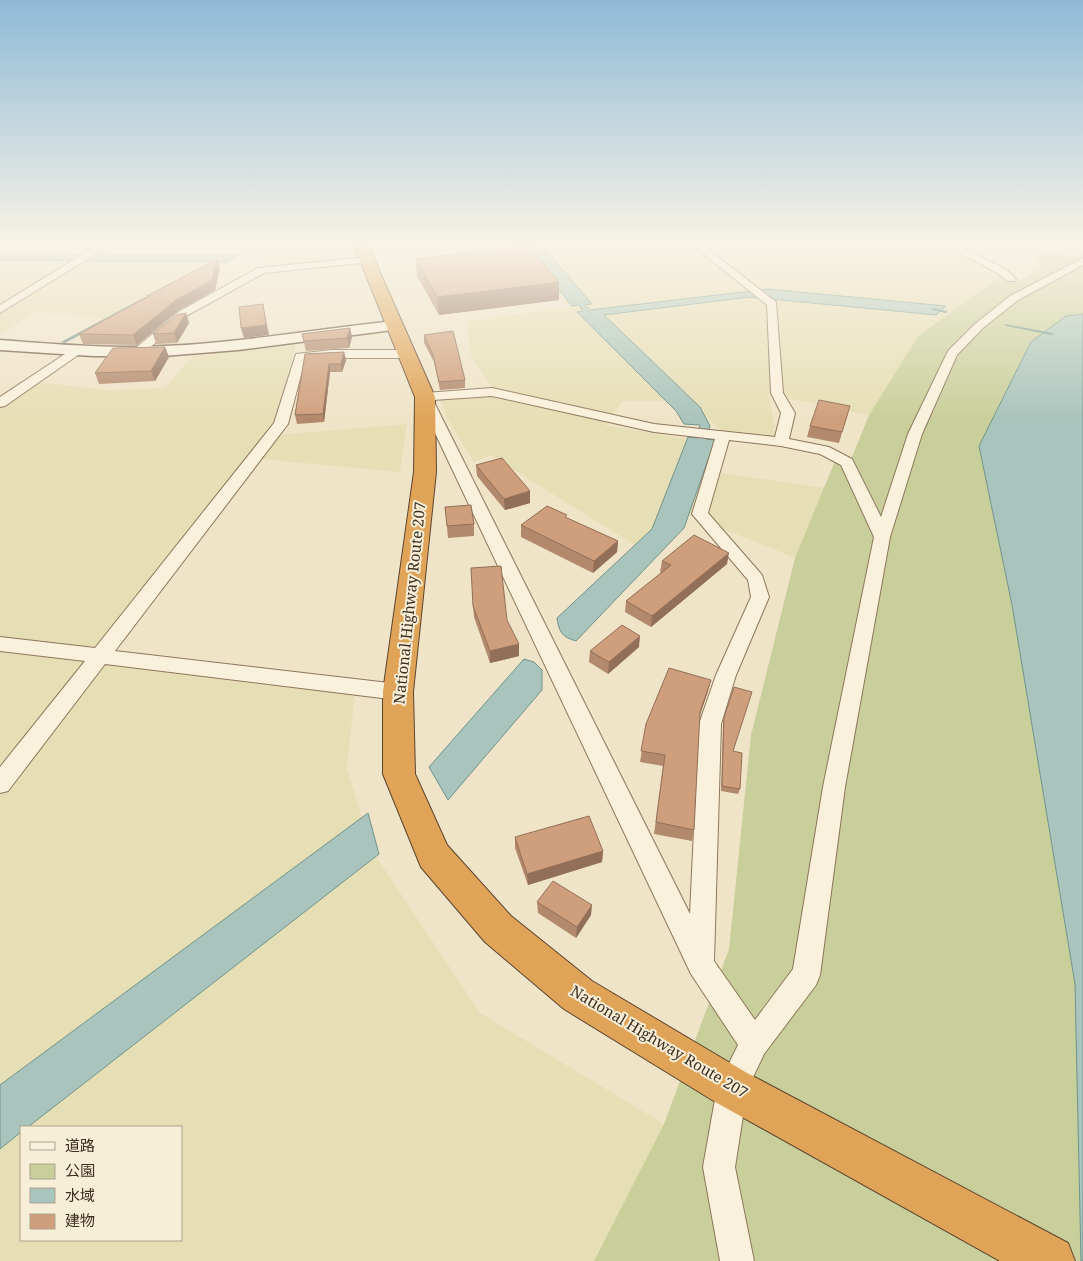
<svg xmlns="http://www.w3.org/2000/svg" width="1083" height="1261" font-family="'Noto Serif','Noto Sans JP',serif">
<style>
.farmland{fill:#e6deb5;fill-rule:evenodd}
.green{fill:#c9cf9b}
.water{fill:#a9c4bc;stroke:#6f938a}
.lines{fill:none;stroke-linecap:round;stroke-linejoin:round}
.stream{fill:#6f938a;fill-rule:evenodd}
.street-casing{stroke:#8d765c;stroke-width:2}
.secondary-casing{stroke:#6f573f;stroke-width:3}
.highway-casing{stroke:#5b4430;stroke-width:2}
.street{fill:#faf1dc;fill-rule:evenodd}
.secondary{fill:#faf1dc;fill-rule:evenodd}
.highway{fill:#e0a458;fill-rule:evenodd}
.wall{fill:#b2896c}
.shaded-wall{fill:#916f58}
.building{fill:#cf9f7d;stroke:#916f58}
.labels{text-anchor:middle;stroke-width:4;stroke-linejoin:round;paint-order:stroke}
.near-street-label{font-size:15px;fill:#3d2e20;stroke:#f7eed8}
</style>
<rect width="100%" height="100%" fill="#f0e4c8"/>
<g class="farmland">
<path d="M0,243H346L351,264L267,272L265,256L240,254L113,319L35,312L0,335Z"/>
<path d="M374,243H468L378,253Z"/>
<path d="M517,243H941L1002,275L918,336L869,415L768,394L777,437L724,432L687,401H623L605,425L698,441L699,470L825,488L795,558L672,508L641,549L490,455L474,462L448,420L440,400L498,396L471,356L467,321L568,307Z"/>
<path d="M296,342L277,435L407,424L400,472L260,459L111,652L356,682L347,768L371,849L480,1013L664,1124L594,1261H0V407L40,382L106,390L165,388L196,352ZM21,1127H181V1240H21Z"/>
</g>
<path class="green" d="M1073,243H1083V314L1066,316L979,446L1012,605L1075,984L1081,1261H594L664,1124L729,949L751,735L795,558L835,461L852,457L869,415L918,336L1002,275L1020,280L1041,269L1036,257Z"/>
<g class="water">
<path d="M521,243H540L592,304L585,305L590,310L768,289L946,306L936,315L750,297L604,315L700,407L710,426L706,439L715,440L684,528L576,641C562,637 559,632 557,618L652,529L688,437L697,438L700,425L684,424L676,411L577,312L583,311L579,305L572,306Z"/>
<path d="M0,254L239,255L226,262L0,260Z"/>
<path d="M1083,314V1261H1081L1075,984L1012,605L979,446L1031,342L1066,316Z"/>
<path d="M524,659L534,662L542,670V690L448,800L429,767Z"/>
<path d="M368,813L379,854L28,1127H21V1132L0,1149V1085Z"/>
</g>
<g class="lines">
<g class="stream">
<path d="M145,297L148,298L65,343L61,342Z"/>
<path d="M933,308L947,311L948,312L946,313L932,310L931,309Z"/>
<path d="M1005,324L1052,333L1054,334L1052,335L1006,326H1005Z"/>
</g>
<g class="street-casing">
<g id="street">
<path d="M95,243H105L94,255L0,313V305L88,251Z"/>
<path d="M690,243H700L776,302L783,393L795,413L789,439L829,447L852,459L881,517L908,434L948,351L975,324L1010,296L1083,258V265L1018,300L983,328L957,355L922,434L890,537L845,787L820,975L816,985L764,1054L747,1090L735,1167L754,1261H720L703,1167L717,1088L738,1045L691,974L418,397L425,393L492,388L654,424L775,437L781,413L771,393L767,305ZM492,396L654,432L715,439L692,514L748,580L751,597L716,675L699,724L690,914L433,400ZM729,440L781,446L820,454L841,465L874,537L823,787L793,969L755,1020L714,961L721,724L736,675L769,597L762,575L708,513Z"/>
<path d="M942,243H954L1007,270L1016,279L1015,281H1007L999,274Z"/>
<path d="M368,257L371,258V262L264,273L188,315L141,355H133L131,352L180,311L258,268Z"/>
<path d="M77,346L83,350L81,353L5,406L0,407V397Z"/>
<path d="M332,350H406L412,354L406,358H332L305,360L288,424L115,651L398,684L405,687L408,692L405,697L398,700L105,664L8,791L0,793V767L85,661L0,651V637L95,648L274,423L296,354Z"/>
</g>
</g>
<g class="secondary-casing">
<path id="secondary" d="M394,321L400,323L402,326L400,329L238,350L163,356H93L0,350V340C54,344 109,349 163,346C240,343 317,329 394,321Z"/>
</g>
<g class="highway-casing">
<path id="highway" d="M353,243H367L435,397L436,472L413,692L415,774L447,845L511,916L592,981L747,1073L1068,1243L1075,1261H1000L717,1103L564,1009L485,942L421,867L383,774V692L414,472L415,397Z"/>
</g>
<use href="#street" class="street"/>
<use href="#secondary" class="secondary"/>
<use href="#highway" class="highway"/>
</g>
<g class="wall">
<path d="M217,259L220,268L215,290L179,310L137,345L83,344L79,334L147,297V296Z"/>
<path d="M416,259L559,300L439,315L417,276Z"/>
<path d="M186,313L189,323L177,343L156,344L153,334Z"/>
<path d="M350,328L352,337L349,348L306,351L302,334Z"/>
<path d="M424,335L465,380V388L440,390L434,362L424,343Z"/>
<path d="M165,347L169,357L155,381L99,384L95,373Z"/>
<path d="M344,352L346,360L342,372H330L324,422L297,424L295,415L305,354Z"/>
<path d="M850,406L839,443L807,437L810,426Z"/>
<path d="M476,465L530,491V503L505,510L477,476Z"/>
<path d="M445,507L474,524V536L448,538Z"/>
<path d="M567,518L618,541L617,552L593,573L521,537V525Z"/>
<path d="M662,561L727,564L651,627L625,612L626,601L661,573L660,572Z"/>
<path d="M473,606L507,620L519,656L490,663L474,617Z"/>
<path d="M639,647L608,674L589,662L590,651Z"/>
<path d="M708,691L699,717L694,830L692,841L654,834L663,766L640,762L646,724Z"/>
<path d="M724,718L734,751L740,789L738,794L721,791L723,724Z"/>
<path d="M515,837L603,851L602,862L528,885L515,848Z"/>
<path d="M537,902L591,915L576,938L538,913Z"/>
</g>
<g class="shaded-wall">
<path d="M217,259L220,268L215,290L179,310L137,345L133,335Z"/>
<path d="M559,282V300L439,315L437,297Z"/>
<path d="M263,304L269,335L244,338L241,328Z"/>
<path d="M186,313L189,323L177,343L174,333Z"/>
<path d="M350,328L352,337L349,348L347,338Z"/>
<path d="M165,347L169,357L155,381L151,371Z"/>
<path d="M344,352L346,360L342,372L341,364Z"/>
<path d="M329,364L330,372L324,422L323,414Z"/>
<path d="M530,491V503L505,510L504,499Z"/>
<path d="M618,541L617,552L593,573L594,561Z"/>
<path d="M729,553L727,564L651,627L652,616Z"/>
<path d="M640,636L639,647L608,674L609,662Z"/>
<path d="M519,644V656L490,663V651Z"/>
<path d="M711,680L708,691L697,724L700,712Z"/>
<path d="M603,851L602,862L528,885L527,874Z"/>
<path d="M592,905L591,915L576,938L577,927Z"/>
</g>
<g class="building">
<path d="M528,246L559,282L437,297L416,259Z"/>
<path d="M217,259L212,280L176,300L133,335L79,334L149,296H147Z"/>
<path d="M263,304L266,325L241,328L239,307Z"/>
<path d="M186,313L174,333L153,334L177,315Z"/>
<path d="M350,328L347,338L304,341L302,334Z"/>
<path d="M453,331L465,380L439,382L433,355L424,335Z"/>
<path d="M165,347L151,371L95,373L113,348Z"/>
<path d="M344,352L341,364H329L323,414L295,415L305,354Z"/>
<path d="M819,400L850,406L842,432L810,426Z"/>
<path d="M502,458L530,491L504,499L476,465Z"/>
<path d="M471,505L474,524L447,526L445,507Z"/>
<path d="M547,506L567,515L565,517L618,541L594,561L521,525Z"/>
<path d="M694,535L729,553L652,616L626,601L671,565L662,561Z"/>
<path d="M501,566L507,620L519,644L490,651L473,606L471,568Z"/>
<path d="M622,625L640,636L609,662L590,651Z"/>
<path d="M669,668L711,680L700,712L694,830L656,822L665,755L641,751L646,724Z"/>
<path d="M734,687L752,692L733,751L742,753L740,789L722,786L724,718Z"/>
<path d="M589,816L603,851L527,874L515,837Z"/>
<path d="M553,881L592,905L577,927L537,902Z"/>
</g>
<linearGradient id="sky" x2="0" y2="1"><stop stop-color="#8fbad6"/><stop offset="0.58" stop-color="#f8f3e6"/><stop offset="1" stop-color="#f8f3e6" stop-opacity="0"/></linearGradient>
<rect width="1083" height="420" fill="url(#sky)"/>
<g class="labels">
<g class="near-street-label">
<text transform="translate(410 603) rotate(-84)" y="5">National Highway Route 207</text>
<text transform="translate(659 1042) rotate(31)" y="5">National Highway Route 207</text>
</g>
</g>
<rect x="20" y="1126" width="162" height="115" fill="#f7eed8" stroke="#ada18e"/>
<rect x="30" y="1142" width="25" height="8" fill="#faf1dc" stroke="#ada18e"/>
<text x="65" y="1151" font-size="15" fill="#3d2e20">道路</text>
<rect x="30" y="1164" width="25" height="15" fill="#c9cf9b" stroke="#ada18e"/>
<text x="65" y="1176" font-size="15" fill="#3d2e20">公園</text>
<rect x="30" y="1188" width="25" height="15" fill="#a9c4bc" stroke="#ada18e"/>
<text x="65" y="1201" font-size="15" fill="#3d2e20">水域</text>
<rect x="30" y="1214" width="25" height="15" fill="#cf9f7d" stroke="#ada18e"/>
<text x="65" y="1226" font-size="15" fill="#3d2e20">建物</text>
</svg>
